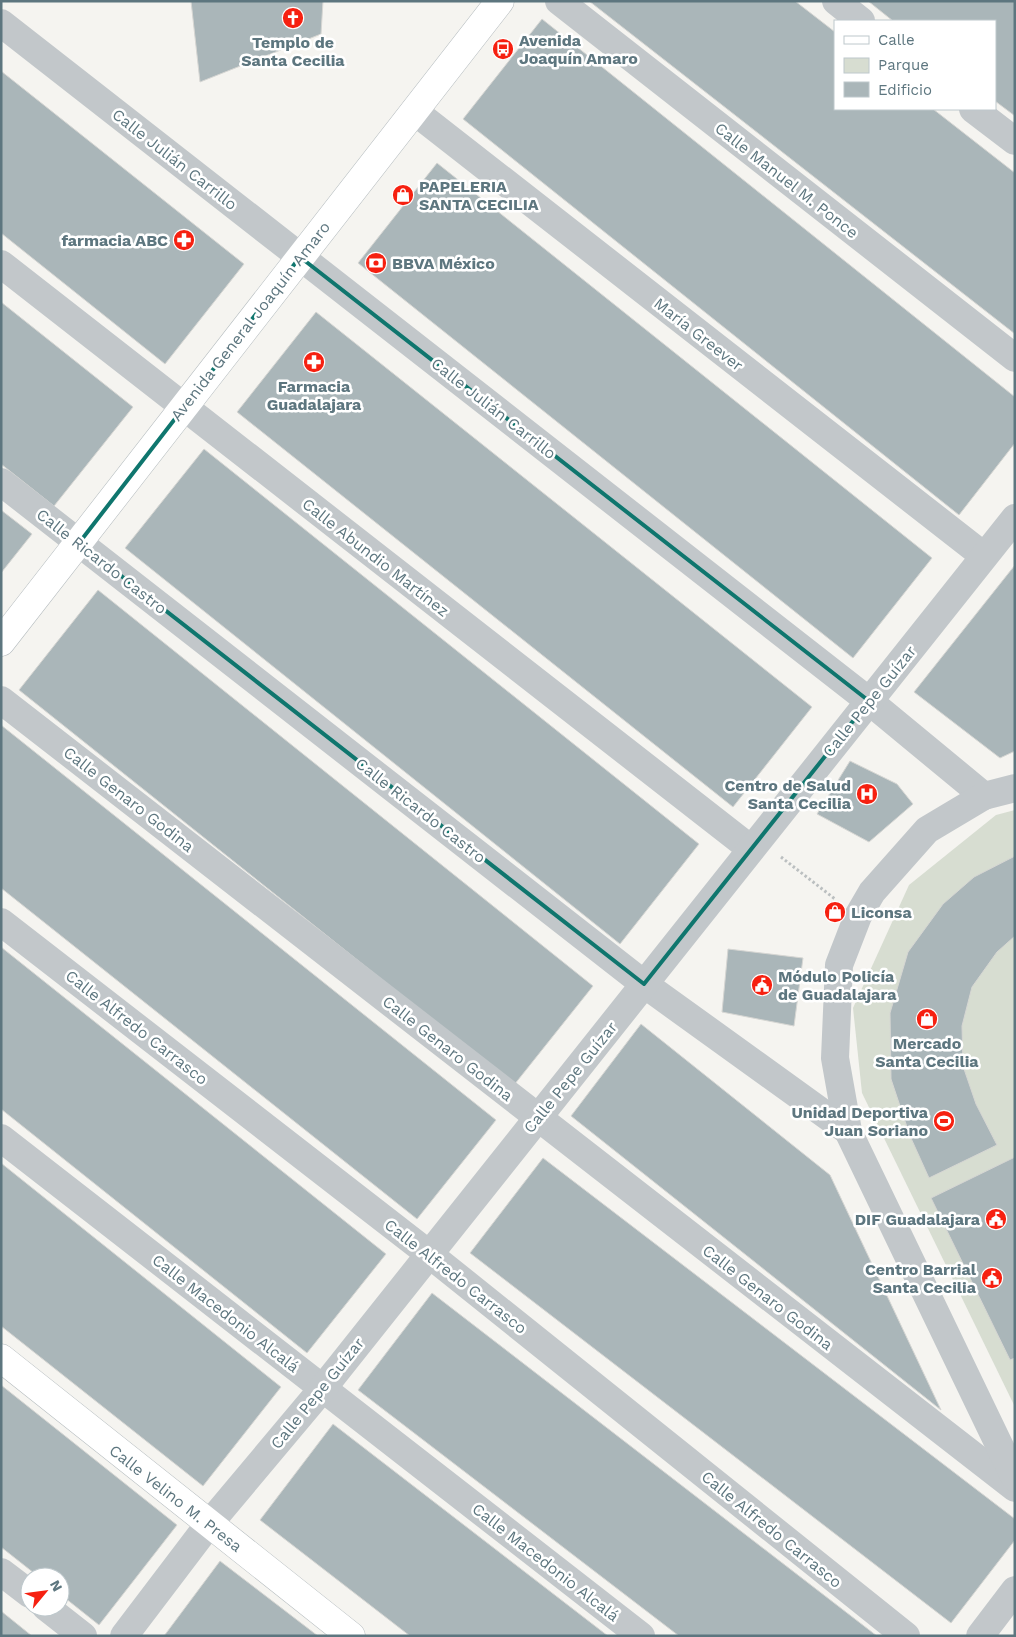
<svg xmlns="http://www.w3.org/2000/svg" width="1016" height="1637" font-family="'Work Sans',sans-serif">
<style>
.green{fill:#d7ddd1}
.building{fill:#aab6b9;stroke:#d6d6d3}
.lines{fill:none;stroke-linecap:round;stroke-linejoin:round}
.secondary-casing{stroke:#b4bbbe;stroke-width:29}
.path{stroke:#bbbfc0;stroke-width:3;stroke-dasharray:2.5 2.5;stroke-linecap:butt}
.street{stroke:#c2c7ca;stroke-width:28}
.secondary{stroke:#fff;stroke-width:28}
.marked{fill:none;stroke:#0f766e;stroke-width:4;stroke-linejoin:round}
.labels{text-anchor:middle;stroke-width:5;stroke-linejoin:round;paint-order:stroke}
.poi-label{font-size:16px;font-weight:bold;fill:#5d767f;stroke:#fff;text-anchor:start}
.street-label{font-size:16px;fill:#5d767f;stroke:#fff}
</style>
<rect width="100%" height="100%" fill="#f5f4f0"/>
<path class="green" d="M1015,810V1407L862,1093L853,1008L909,885L996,815Z"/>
<g class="building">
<path d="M191,1H323L321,34L200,82Z"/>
<path d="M589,1H795L835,32V109H933L1015,173V334Z"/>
<path d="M868,1H1015V116L995,101V21H893Z"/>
<path d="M542,19L1015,397V443L959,515L463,119Z"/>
<path d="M1,71L244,264L165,364L1,233Z"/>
<path d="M437,163L932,558L853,658L358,263Z"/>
<path d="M1,302L133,407L54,506L1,464Z"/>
<path d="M316,312L812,707L733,807L237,412Z"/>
<path d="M204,449L699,844L620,944L125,548Z"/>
<path d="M1,510L32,534L1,573Z"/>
<path d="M1015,565V751L1000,758L914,692Z"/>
<path d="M98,590L593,986L514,1085L19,690Z"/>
<path d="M1,725L496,1120L417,1219L1,888Z"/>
<path d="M850,761L897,784L913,804L869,842L817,814Z"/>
<path d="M1015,856V936L997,952L972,987L962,1026L963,1066L976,1104L997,1145L929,1178L910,1136L891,1079L890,1013L908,952L943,904L974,877Z"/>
<path d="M1,947L386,1254L307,1353L1,1109Z"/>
<path d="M728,949L803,958L794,1026L722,1012Z"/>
<path d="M641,1024L830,1175L941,1410L571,1116Z"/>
<path d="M1015,1157V1358L1010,1360L931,1198Z"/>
<path d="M543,1158L1015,1519V1540L951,1623L470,1253Z"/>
<path d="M1,1163L281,1387L203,1486L1,1326Z"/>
<path d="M432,1293L877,1636H679L358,1390Z"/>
<path d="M1,1385L177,1525L99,1625L60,1594V1577H39L1,1547Z"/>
<path d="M333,1424L608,1636H410L260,1520Z"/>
<path d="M220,1561L318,1636H164Z"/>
<path d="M1,1611L32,1636H1Z"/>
</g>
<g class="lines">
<g class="secondary-casing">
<g id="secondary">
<path d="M1,642L500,1"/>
<path d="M1,1358L351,1636"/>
</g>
</g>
<path class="path" d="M781,857L835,899"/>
<g class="street">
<path d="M559,1L1015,358"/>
<path d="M836,1L861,21"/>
<path d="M1,23L869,701L984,796"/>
<path d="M973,109L1015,141"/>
<path d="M414,111L984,556"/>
<path d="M1,264L751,849"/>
<path d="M1,482L644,984L848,1131"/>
<path d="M1,700L1015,1488"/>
<path d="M1015,788L984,796L927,830L872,892L858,916L839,965L835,1058L848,1131L1015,1478"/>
<path d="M1,922L429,1254L906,1636"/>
<path d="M1,1138L641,1636"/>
<path d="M1,1572L30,1594"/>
<path d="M46,1607L83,1636"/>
<path d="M124,1636L209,1524L323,1388L1015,518"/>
<path d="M980,1636L1015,1590"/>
</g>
<use href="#secondary" class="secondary"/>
</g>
<path class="marked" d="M300,257L869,701L644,984L79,543Z"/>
<defs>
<g id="church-disc" transform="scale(1.125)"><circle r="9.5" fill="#f62010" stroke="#fff"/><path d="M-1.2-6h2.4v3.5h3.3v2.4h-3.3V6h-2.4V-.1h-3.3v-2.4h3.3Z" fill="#fff"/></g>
<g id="bus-disc" transform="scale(1.125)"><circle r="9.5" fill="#f62010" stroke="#fff"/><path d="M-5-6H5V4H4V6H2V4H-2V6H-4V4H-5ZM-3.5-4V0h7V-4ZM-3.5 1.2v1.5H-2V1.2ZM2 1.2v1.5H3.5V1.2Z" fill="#fff"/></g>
<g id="shop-disc" transform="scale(1.125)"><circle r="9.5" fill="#f62010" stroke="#fff"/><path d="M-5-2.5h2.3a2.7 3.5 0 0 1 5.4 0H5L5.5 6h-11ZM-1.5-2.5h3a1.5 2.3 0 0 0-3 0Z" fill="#fff"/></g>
<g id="pharmacy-disc" transform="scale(1.125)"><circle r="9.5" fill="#f62010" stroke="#fff"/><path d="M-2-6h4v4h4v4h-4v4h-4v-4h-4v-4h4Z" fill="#fff"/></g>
<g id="bank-disc" transform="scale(1.125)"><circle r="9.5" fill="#f62010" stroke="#fff"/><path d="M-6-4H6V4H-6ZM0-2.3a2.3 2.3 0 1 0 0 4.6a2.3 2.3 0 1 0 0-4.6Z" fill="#fff"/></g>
<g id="hospital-disc" transform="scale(1.125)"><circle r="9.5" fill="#f62010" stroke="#fff"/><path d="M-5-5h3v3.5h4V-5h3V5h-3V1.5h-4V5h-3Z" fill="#fff"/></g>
<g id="civic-disc" transform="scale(1.125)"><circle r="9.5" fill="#f62010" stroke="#fff"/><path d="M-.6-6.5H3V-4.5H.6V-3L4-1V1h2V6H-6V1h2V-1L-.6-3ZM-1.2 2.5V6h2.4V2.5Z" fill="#fff"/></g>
<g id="stadium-disc" transform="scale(1.125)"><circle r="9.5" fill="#f62010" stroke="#fff"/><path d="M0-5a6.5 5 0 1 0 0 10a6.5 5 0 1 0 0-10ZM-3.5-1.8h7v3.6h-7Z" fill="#fff"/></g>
</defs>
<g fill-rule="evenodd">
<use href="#church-disc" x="293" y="18"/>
<use href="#bus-disc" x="503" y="49"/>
<use href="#shop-disc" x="403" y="195"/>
<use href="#pharmacy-disc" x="184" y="240"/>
<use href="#bank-disc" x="376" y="263"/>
<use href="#pharmacy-disc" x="314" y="362"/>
<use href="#hospital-disc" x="867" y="794"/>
<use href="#shop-disc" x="835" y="912"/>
<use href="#civic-disc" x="762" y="985"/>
<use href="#shop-disc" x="927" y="1019"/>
<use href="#stadium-disc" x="944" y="1121"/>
<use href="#civic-disc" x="996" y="1219"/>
<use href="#civic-disc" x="992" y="1278"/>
</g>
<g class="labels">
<g class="poi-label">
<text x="519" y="46">Avenida<tspan x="519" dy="18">Joaquín Amaro</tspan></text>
<text x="293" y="48" text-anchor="middle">Templo de<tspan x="293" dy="18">Santa Cecilia</tspan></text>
<text x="419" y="192">PAPELERIA<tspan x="419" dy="18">SANTA CECILIA</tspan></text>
<text x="168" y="246" text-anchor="end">farmacia ABC</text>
<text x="392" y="269">BBVA México</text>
<text x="314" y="392" text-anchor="middle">Farmacia<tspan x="314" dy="18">Guadalajara</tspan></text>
<text x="851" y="791" text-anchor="end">Centro de Salud<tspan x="851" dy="18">Santa Cecilia</tspan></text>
<text x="851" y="918">Liconsa</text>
<text x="778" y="982">Módulo Policía<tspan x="778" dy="18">de Guadalajara</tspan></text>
<text x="927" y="1049" text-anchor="middle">Mercado<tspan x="927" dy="18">Santa Cecilia</tspan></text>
<text x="928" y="1118" text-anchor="end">Unidad Deportiva<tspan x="928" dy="18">Juan Soriano</tspan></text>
<text x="980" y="1225" text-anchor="end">DIF Guadalajara</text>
<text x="976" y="1275" text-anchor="end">Centro Barrial<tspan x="976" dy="18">Santa Cecilia</tspan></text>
</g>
<g class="street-label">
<text transform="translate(175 159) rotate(38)" y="6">Calle Julián Carrillo</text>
<text transform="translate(787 180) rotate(38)" y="6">Calle Manuel M. Ponce</text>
<text transform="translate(250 321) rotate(-52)" y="6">Avenida General Joaquín Amaro</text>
<text transform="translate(699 334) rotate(38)" y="6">María Greever</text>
<text transform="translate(494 408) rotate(38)" y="6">Calle Julián Carrillo</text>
<text transform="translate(376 557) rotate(38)" y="6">Calle Abundio Martínez</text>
<text transform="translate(102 561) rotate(38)" y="6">Calle Ricardo Castro</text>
<text transform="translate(869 701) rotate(-51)" y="6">Calle Pepe Guízar</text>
<text transform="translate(129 799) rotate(38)" y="6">Calle Genaro Godina</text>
<text transform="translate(421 810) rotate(38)" y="6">Calle Ricardo Castro</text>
<text transform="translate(137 1027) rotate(38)" y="6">Calle Alfredo Carrasco</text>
<text transform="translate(448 1048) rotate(38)" y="6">Calle Genaro Godina</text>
<text transform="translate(570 1077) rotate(-51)" y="6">Calle Pepe Guízar</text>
<text transform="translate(456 1276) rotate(38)" y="6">Calle Alfredo Carrasco</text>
<text transform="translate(768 1297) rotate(38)" y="6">Calle Genaro Godina</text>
<text transform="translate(226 1313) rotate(38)" y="6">Calle Macedonio Alcalá</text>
<text transform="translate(317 1393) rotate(-51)" y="6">Calle Pepe Guízar</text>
<text transform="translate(176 1498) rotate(38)" y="6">Calle Velino M. Presa</text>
<text transform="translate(772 1529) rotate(39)" y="6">Calle Alfredo Carrasco</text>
<text transform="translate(546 1562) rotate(38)" y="6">Calle Macedonio Alcalá</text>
</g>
</g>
<rect width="1016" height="1637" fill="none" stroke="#5d767f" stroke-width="5"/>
<rect x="834" y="20" width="162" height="90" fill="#ffffff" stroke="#bec8cc"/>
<rect x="844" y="36" width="25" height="8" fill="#ffffff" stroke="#bec8cc"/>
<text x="878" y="45" font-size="15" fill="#5d767f">Calle</text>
<rect x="844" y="58" width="25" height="15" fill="#d7ddd1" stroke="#bec8cc"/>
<text x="878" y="70" font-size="15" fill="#5d767f">Parque</text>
<rect x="844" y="82" width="25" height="15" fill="#aab6b9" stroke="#bec8cc"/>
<text x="878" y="95" font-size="15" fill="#5d767f">Edificio</text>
<g transform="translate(45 1592) rotate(61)"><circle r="24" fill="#ffffff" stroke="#bec8cc"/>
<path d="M0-4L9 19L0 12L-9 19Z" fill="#f62010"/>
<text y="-8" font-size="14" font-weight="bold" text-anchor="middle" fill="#5d767f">N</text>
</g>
</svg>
